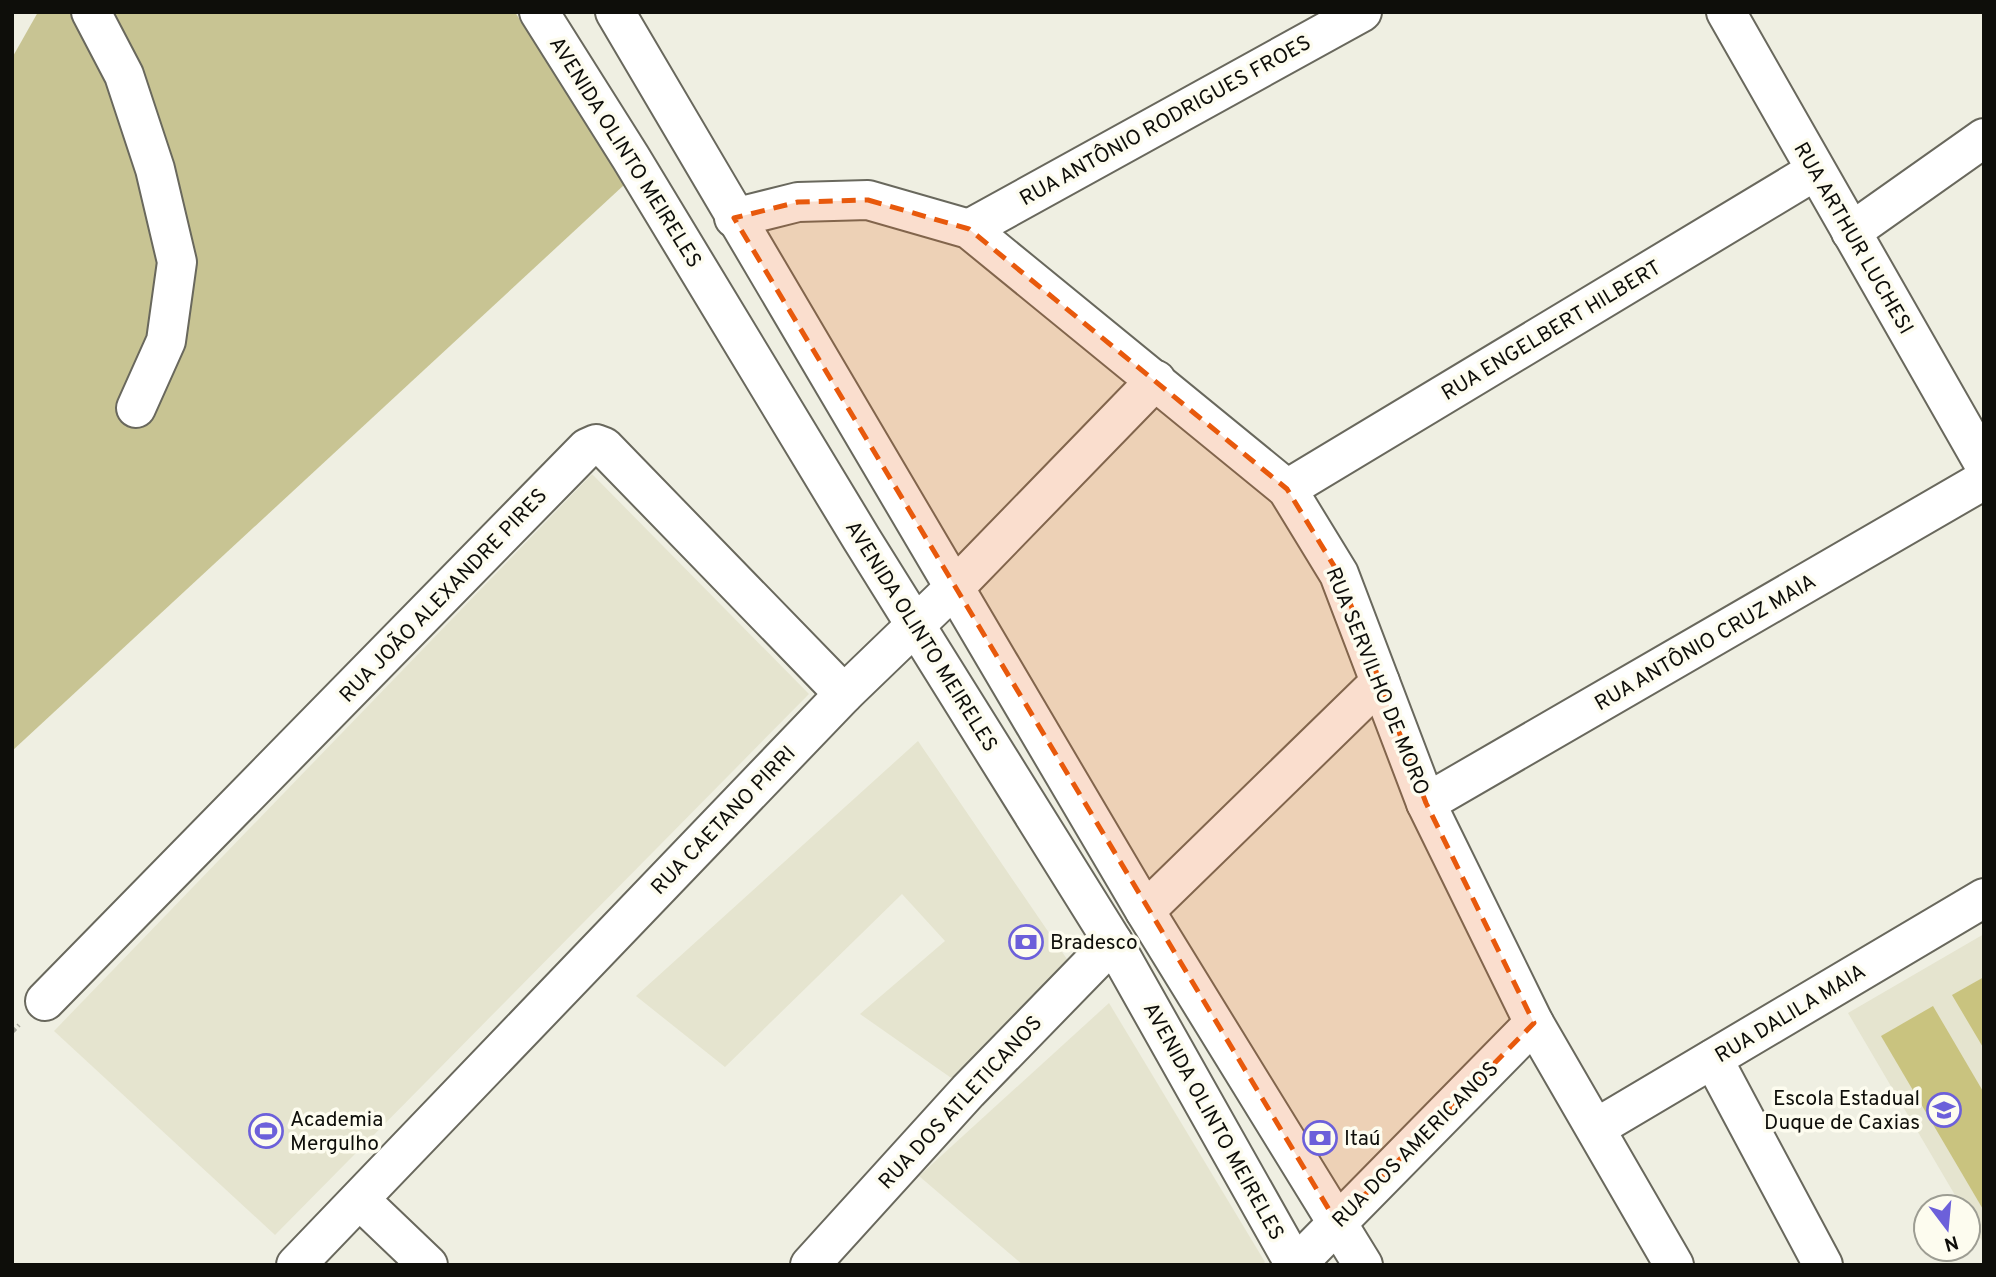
<svg xmlns="http://www.w3.org/2000/svg" width="1996" height="1277" font-family="Overpass,sans-serif">
<style>
.built{fill:#e5e4cf}
.green{fill:#c8c493}
.building{fill:#c9c37f}
.lines{fill:none;stroke-linecap:round;stroke-linejoin:round}
.minor-casing{stroke:#69685d;stroke-width:42}
.major-casing{stroke:#69685d;stroke-width:42}
.path{stroke:#aaaaa0;stroke-width:4.5;stroke-dasharray:5 3.5;stroke-linecap:butt}
.minor{stroke:#fff;stroke-width:38}
.major{stroke:#fff;stroke-width:38}
.marked{fill:#e8590c;fill-opacity:0.2;stroke:#e8590c;stroke-width:5;stroke-dasharray:14 9;stroke-linejoin:round}
.labels{text-anchor:middle;stroke-width:7;stroke-linejoin:round;paint-order:stroke}
.street-label{font-size:21px;fill:#0e0e0a;stroke:#fdfcef}
.poi-label{font-size:21px;fill:#0e0e0a;stroke:#fdfcef;text-anchor:start}
</style>
<rect width="100%" height="100%" fill="#efefe2"/>
<g class="built">
<path d="M592,474L809,694L275,1235L54,1031Z"/>
<path d="M918,741L1071,965L957,1082L860,1014L945,941L902,894L725,1067L636,996Z"/>
<path d="M1984,934V1244L1968,1217V1207H1962L1848,1013Z"/>
<path d="M1109,1003L1265,1262L1262,1265H1023L919,1176Z"/>
</g>
<path class="green" d="M38,12H515L624,185L12,751V58Z"/>
<g class="building">
<path d="M1984,977V1049L1952,995Z"/>
<path d="M1933,1006L1984,1093V1211L1881,1036Z"/>
</g>
<g class="lines">
<g class="minor-casing">
<g id="minor">
<path d="M91,12L124,75L155,169L177,262L166,341L136,408"/>
<path d="M1726,12L1984,464"/>
<path d="M734,218L798,202L868,200L969,229L1287,489L1339,574L1426,803L1534,1023L1674,1265"/>
<path d="M969,229L1362,12"/>
<path d="M1851,232L1984,138"/>
<path d="M1287,489L1815,171"/>
<path d="M1426,803L1984,480"/>
<path d="M1145,911L1380,682"/>
<path d="M45,1001L587,448L596,444L604,447L844,694"/>
<path d="M1713,1059L1823,1265"/>
<path d="M1596,1128L1984,898"/>
<path d="M360,1200L428,1265"/>
<path d="M296,1265L844,694L955,587L1156,380"/>
<path d="M810,1265L968,1091L1113,942"/>
<path d="M1296,1265L1534,1023"/>
</g>
</g>
<g class="major-casing">
<g id="major">
<path d="M539,12L631,158L861,538L1113,942L1295,1265"/>
<path d="M615,12L1145,911L1363,1265"/>
</g>
</g>
<path class="path" d="M12,1032L19,1025"/>
<use href="#minor" class="minor"/>
<use href="#major" class="major"/>
</g>
<path class="marked" d="M868,200L969,229L1287,489L1339,574L1426,803L1534,1023L1337,1223L734,218L798,202Z"/>
<defs>
<g id="bank-ring" transform="scale(1.75)"><circle r="9.5" fill="#fdfcef" stroke="#6c60da" stroke-width="1.5"/><path d="M-6-4H6V4H-6ZM0-2.3a2.3 2.3 0 1 0 0 4.6a2.3 2.3 0 1 0 0-4.6Z" fill="#6c60da"/></g>
<g id="school-ring" transform="scale(1.75)"><circle r="9.5" fill="#fdfcef" stroke="#6c60da" stroke-width="1.5"/><path d="M0-5L7-2L0 1L-7-2ZM-4 1L0 2.5L4 1V4Q0 6-4 4Z" fill="#6c60da"/></g>
<g id="stadium-ring" transform="scale(1.75)"><circle r="9.5" fill="#fdfcef" stroke="#6c60da" stroke-width="1.5"/><path d="M0-5a6.5 5 0 1 0 0 10a6.5 5 0 1 0 0-10ZM-3.5-1.8h7v3.6h-7Z" fill="#6c60da"/></g>
</defs>
<g fill-rule="evenodd">
<use href="#bank-ring" x="1026" y="942"/>
<use href="#school-ring" x="1944" y="1110"/>
<use href="#stadium-ring" x="266" y="1131"/>
<use href="#bank-ring" x="1320" y="1138"/>
</g>
<g class="labels">
<g class="street-label">
<text transform="translate(1165 120) rotate(-29)" y="7">RUA ANTÔNIO RODRIGUES FROES</text>
<text transform="translate(626 152) rotate(58)" y="7">AVENIDA OLINTO MEIRELES</text>
<text transform="translate(1854 238) rotate(60)" y="7">RUA ARTHUR LUCHESI</text>
<text transform="translate(1551 330) rotate(-31)" y="7">RUA ENGELBERT HILBERT</text>
<text transform="translate(443 595) rotate(-46)" y="7">RUA JOÃO ALEXANDRE PIRES</text>
<text transform="translate(922 636) rotate(58)" y="7">AVENIDA OLINTO MEIRELES</text>
<text transform="translate(1705 642) rotate(-30)" y="7">RUA ANTÔNIO CRUZ MAIA</text>
<text transform="translate(1378 681) rotate(68)" y="7">RUA SERVILHO DE MORO</text>
<text transform="translate(723 820) rotate(-46)" y="7">RUA CAETANO PIRRI</text>
<text transform="translate(1790 1013) rotate(-31)" y="7">RUA DALILA MAIA</text>
<text transform="translate(960 1102) rotate(-47)" y="7">RUA DOS ATLETICANOS</text>
<text transform="translate(1214 1121) rotate(61)" y="7">AVENIDA OLINTO MEIRELES</text>
<text transform="translate(1415 1144) rotate(-45)" y="7">RUA DOS AMERICANOS</text>
</g>
<g class="poi-label">
<text x="1050" y="949">Bradesco</text>
<text x="1920" y="1105" text-anchor="end">Escola Estadual<tspan x="1920" dy="24">Duque de Caxias</tspan></text>
<text x="290" y="1126">Academia<tspan x="290" dy="24">Mergulho</tspan></text>
<text x="1344" y="1145">Itaú</text>
</g>
</g>
<rect width="1996" height="1277" fill="none" stroke="#0e0e0a" stroke-width="28"/>
<g transform="translate(1947 1228) rotate(164)"><circle r="33" fill="#fdfcef" stroke="#9d9d93" stroke-width="2"/>
<path d="M0-5L12 26L0 18L-12 26Z" fill="#6c60da"/>
<text y="-10" font-size="19" font-weight="bold" text-anchor="middle" fill="#0e0e0a">N</text>
</g>
</svg>
